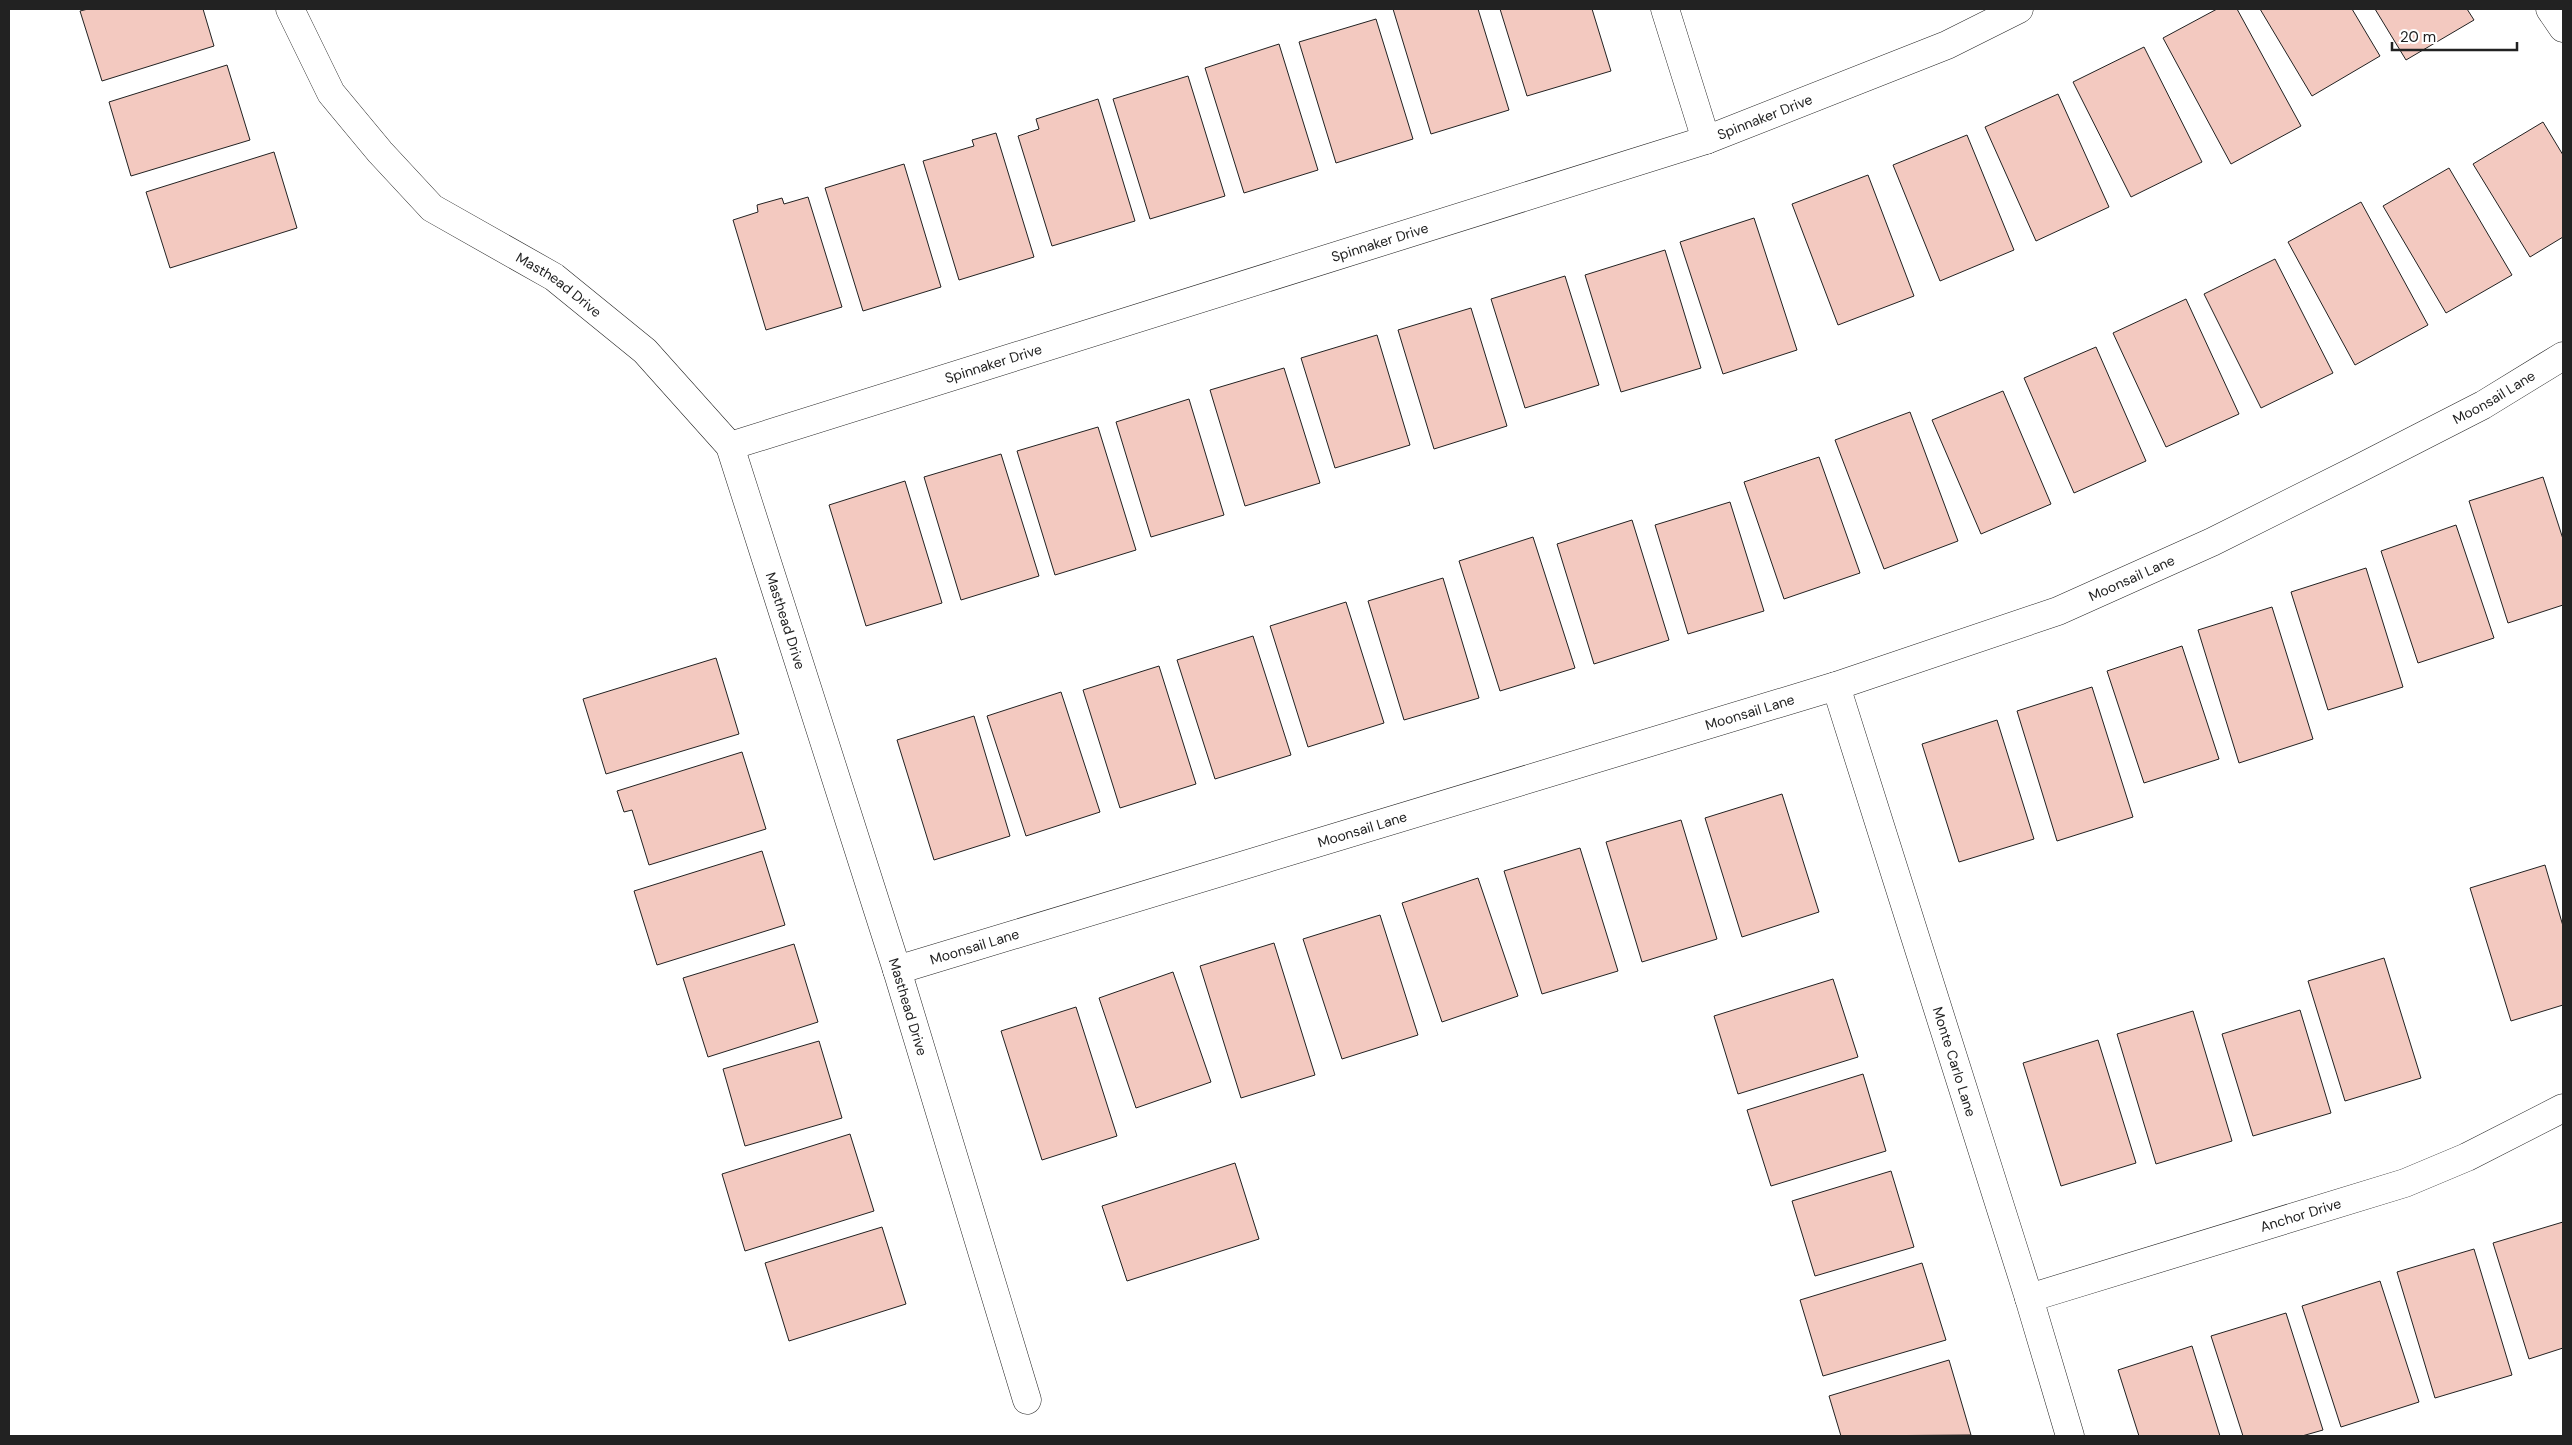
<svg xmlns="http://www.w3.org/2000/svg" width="2572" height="1445" font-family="'DM Sans',sans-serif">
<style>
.building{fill:#f3c9c0;stroke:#222}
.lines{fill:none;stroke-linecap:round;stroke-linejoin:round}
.street-casing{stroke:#222;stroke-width:29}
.street{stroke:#fff;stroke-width:28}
.labels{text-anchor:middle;stroke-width:4;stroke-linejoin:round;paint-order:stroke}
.street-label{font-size:14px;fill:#222;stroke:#fff}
</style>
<rect width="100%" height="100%" fill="#fff"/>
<g class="building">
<path d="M88,9H203L214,46L102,81L80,11Z"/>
<path d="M1393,9H1478L1509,110L1431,134Z"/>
<path d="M1500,9H1592L1611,71L1527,96Z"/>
<path d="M2217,9H2237L2301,126L2231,164L2163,38Z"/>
<path d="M2260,9H2352L2380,56L2312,96Z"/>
<path d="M2375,9H2467L2474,20L2406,60Z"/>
<path d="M1376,19L1413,139L1336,163L1299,42Z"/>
<path d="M1279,44L1318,170L1244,193L1205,68Z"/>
<path d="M2144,47L2202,162L2131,197L2073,82Z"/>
<path d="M227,65L250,140L131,176L109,102Z"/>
<path d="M1188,76L1225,196L1150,219L1113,99Z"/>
<path d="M2058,94L2109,207L2036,241L1985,127Z"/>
<path d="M1098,99L1135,221L1052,246L1018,136L1039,129L1036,119Z"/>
<path d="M2543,122L2563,155V237L2530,257L2473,164Z"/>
<path d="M996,133L1034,257L959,280L923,161L974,146L972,140Z"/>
<path d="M1967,135L2014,250L1940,281L1893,165Z"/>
<path d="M274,152L297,228L170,268L146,192Z"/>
<path d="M904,164L941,287L863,311L825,188Z"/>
<path d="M2449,168L2512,275L2446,313L2383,206Z"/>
<path d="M1868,175L1914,296L1838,325L1792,204Z"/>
<path d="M808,197L842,307L766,330L733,220L758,212L757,205L782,198L784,204Z"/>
<path d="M2361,202L2428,325L2355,365L2288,242Z"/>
<path d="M1754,218L1797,350L1723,374L1680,242Z"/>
<path d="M1665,250L1701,368L1621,392L1585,275Z"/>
<path d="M2275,259L2333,373L2261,408L2204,294Z"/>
<path d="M1565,276L1599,385L1525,408L1491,299Z"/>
<path d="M2186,299L2239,414L2166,447L2113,333Z"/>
<path d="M1471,308L1507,426L1434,449L1398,330Z"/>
<path d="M1377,335L1410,445L1335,468L1301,358Z"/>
<path d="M2096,347L2146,461L2074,493L2024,378Z"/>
<path d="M1284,368L1320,483L1245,506L1210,390Z"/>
<path d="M2003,391L2051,504L1981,534L1932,420Z"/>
<path d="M1189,399L1224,515L1151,537L1116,422Z"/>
<path d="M1910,412L1958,541L1884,569L1835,440Z"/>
<path d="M1098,427L1136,550L1055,575L1017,451Z"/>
<path d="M1001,454L1039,576L961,600L924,477Z"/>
<path d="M1819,457L1860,573L1784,599L1744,482Z"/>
<path d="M2543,477L2563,539V605L2508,623L2469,501Z"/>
<path d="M905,481L942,603L866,626L829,505Z"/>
<path d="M1730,502L1764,611L1688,634L1655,525Z"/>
<path d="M1632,520L1669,640L1594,664L1557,544Z"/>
<path d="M2456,525L2494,638L2418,663L2381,551Z"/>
<path d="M1533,537L1575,668L1500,691L1459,561Z"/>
<path d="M2366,568L2403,687L2328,710L2291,592Z"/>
<path d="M1443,578L1479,698L1404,720L1368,601Z"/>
<path d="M1346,602L1384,723L1308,747L1270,626Z"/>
<path d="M2272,607L2313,739L2239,763L2198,630Z"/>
<path d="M1253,636L1291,755L1215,779L1177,660Z"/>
<path d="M2182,646L2219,759L2144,783L2107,671Z"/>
<path d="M716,658L739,734L606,774L583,699Z"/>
<path d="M1159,666L1196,784L1120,808L1083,690Z"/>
<path d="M2092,687L2133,817L2057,841L2017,711Z"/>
<path d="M1061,692L1100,812L1026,836L987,716Z"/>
<path d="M974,716L1010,836L934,860L897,740Z"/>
<path d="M1997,720L2034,839L1959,862L1922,744Z"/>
<path d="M742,752L766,829L649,865L632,810L624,812L617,791Z"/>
<path d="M1782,794L1819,912L1742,937L1705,818Z"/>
<path d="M1681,820L1717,939L1642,962L1606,842Z"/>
<path d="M1580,848L1618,971L1542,994L1504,871Z"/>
<path d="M762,851L785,925L657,965L634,891Z"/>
<path d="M2545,865L2563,926V1005L2511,1021L2470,888Z"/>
<path d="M1478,878L1518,996L1442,1022L1402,903Z"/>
<path d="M1380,915L1418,1035L1342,1059L1303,939Z"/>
<path d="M1274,943L1315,1075L1241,1098L1200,966Z"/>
<path d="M794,944L818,1022L708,1057L683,978Z"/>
<path d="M2384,958L2421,1078L2345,1101L2308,981Z"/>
<path d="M1173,972L1211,1082L1136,1108L1099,998Z"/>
<path d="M1833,979L1858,1057L1738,1094L1714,1016Z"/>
<path d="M1076,1007L1117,1136L1042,1160L1001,1031Z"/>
<path d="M2300,1010L2331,1113L2253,1136L2222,1034Z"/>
<path d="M2193,1011L2232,1141L2156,1164L2117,1034Z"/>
<path d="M2098,1040L2136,1163L2061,1186L2023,1063Z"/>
<path d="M819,1041L842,1118L745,1146L723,1069Z"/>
<path d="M1863,1074L1886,1151L1771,1186L1747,1110Z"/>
<path d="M850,1134L874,1211L745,1251L722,1174Z"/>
<path d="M1235,1163L1259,1239L1127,1281L1102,1206Z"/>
<path d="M1891,1171L1914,1247L1815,1276L1792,1201Z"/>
<path d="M2563,1222V1348L2529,1359L2493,1243Z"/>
<path d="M882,1227L906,1304L789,1341L765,1263Z"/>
<path d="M2474,1249L2512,1375L2435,1398L2397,1272Z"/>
<path d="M1922,1263L1946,1340L1823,1376L1800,1300Z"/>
<path d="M2380,1281L2419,1402L2341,1427L2302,1306Z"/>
<path d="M2286,1313L2323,1430L2302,1436H2243L2211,1336Z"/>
<path d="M2192,1346L2220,1436H2139L2118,1370Z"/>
<path d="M1949,1360L1971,1435L1841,1436L1829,1396Z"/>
</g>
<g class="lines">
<g class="street-casing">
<g id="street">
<path id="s1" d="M290,9L331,93L380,152L432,208L554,277L645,351L730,446L897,970L1027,1400"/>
<path d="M1665,9L1706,140"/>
<path d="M2550,9L2563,28"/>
<path id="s2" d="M730,446L1706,140L1947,45L2019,9"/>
<path id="s3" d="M1836,686L2029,1298L2070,1436"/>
<path id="s4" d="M897,970L1836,686L2058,611L2212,542L2356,470L2483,405L2563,356"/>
<path id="s5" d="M2029,1298L2405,1183L2467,1157L2563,1108"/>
</g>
</g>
<use href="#street" class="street"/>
</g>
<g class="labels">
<g class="street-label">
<text dy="5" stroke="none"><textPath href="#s2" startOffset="1086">Spinnaker Drive</textPath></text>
<text dy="5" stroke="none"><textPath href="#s2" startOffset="681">Spinnaker Drive</textPath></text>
<text dy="5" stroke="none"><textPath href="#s1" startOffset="395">Masthead Drive</textPath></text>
<text dy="5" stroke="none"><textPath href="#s2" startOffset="276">Spinnaker Drive</textPath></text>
<text dy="5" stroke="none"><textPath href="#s4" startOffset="1701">Moonsail Lane</textPath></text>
<text dy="5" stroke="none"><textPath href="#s4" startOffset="1296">Moonsail Lane</textPath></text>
<text dy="5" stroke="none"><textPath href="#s1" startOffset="815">Masthead Drive</textPath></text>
<text dy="5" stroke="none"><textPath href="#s4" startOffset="891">Moonsail Lane</textPath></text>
<text dy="5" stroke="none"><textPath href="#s4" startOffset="486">Moonsail Lane</textPath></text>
<text dy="5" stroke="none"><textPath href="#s4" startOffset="81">Moonsail Lane</textPath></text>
<text dy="5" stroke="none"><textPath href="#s1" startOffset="1220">Masthead Drive</textPath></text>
<text dy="5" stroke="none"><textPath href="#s3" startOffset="394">Monte Carlo Lane</textPath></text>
<text dy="5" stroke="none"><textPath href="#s5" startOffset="284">Anchor Drive</textPath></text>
</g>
</g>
<rect width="2572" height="1445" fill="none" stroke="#222222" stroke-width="20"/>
<path d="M2392 42v8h125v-8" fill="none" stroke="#222222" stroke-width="2.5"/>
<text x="2400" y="42" font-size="15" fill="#222222" stroke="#ffffff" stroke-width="4" paint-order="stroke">20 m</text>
</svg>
